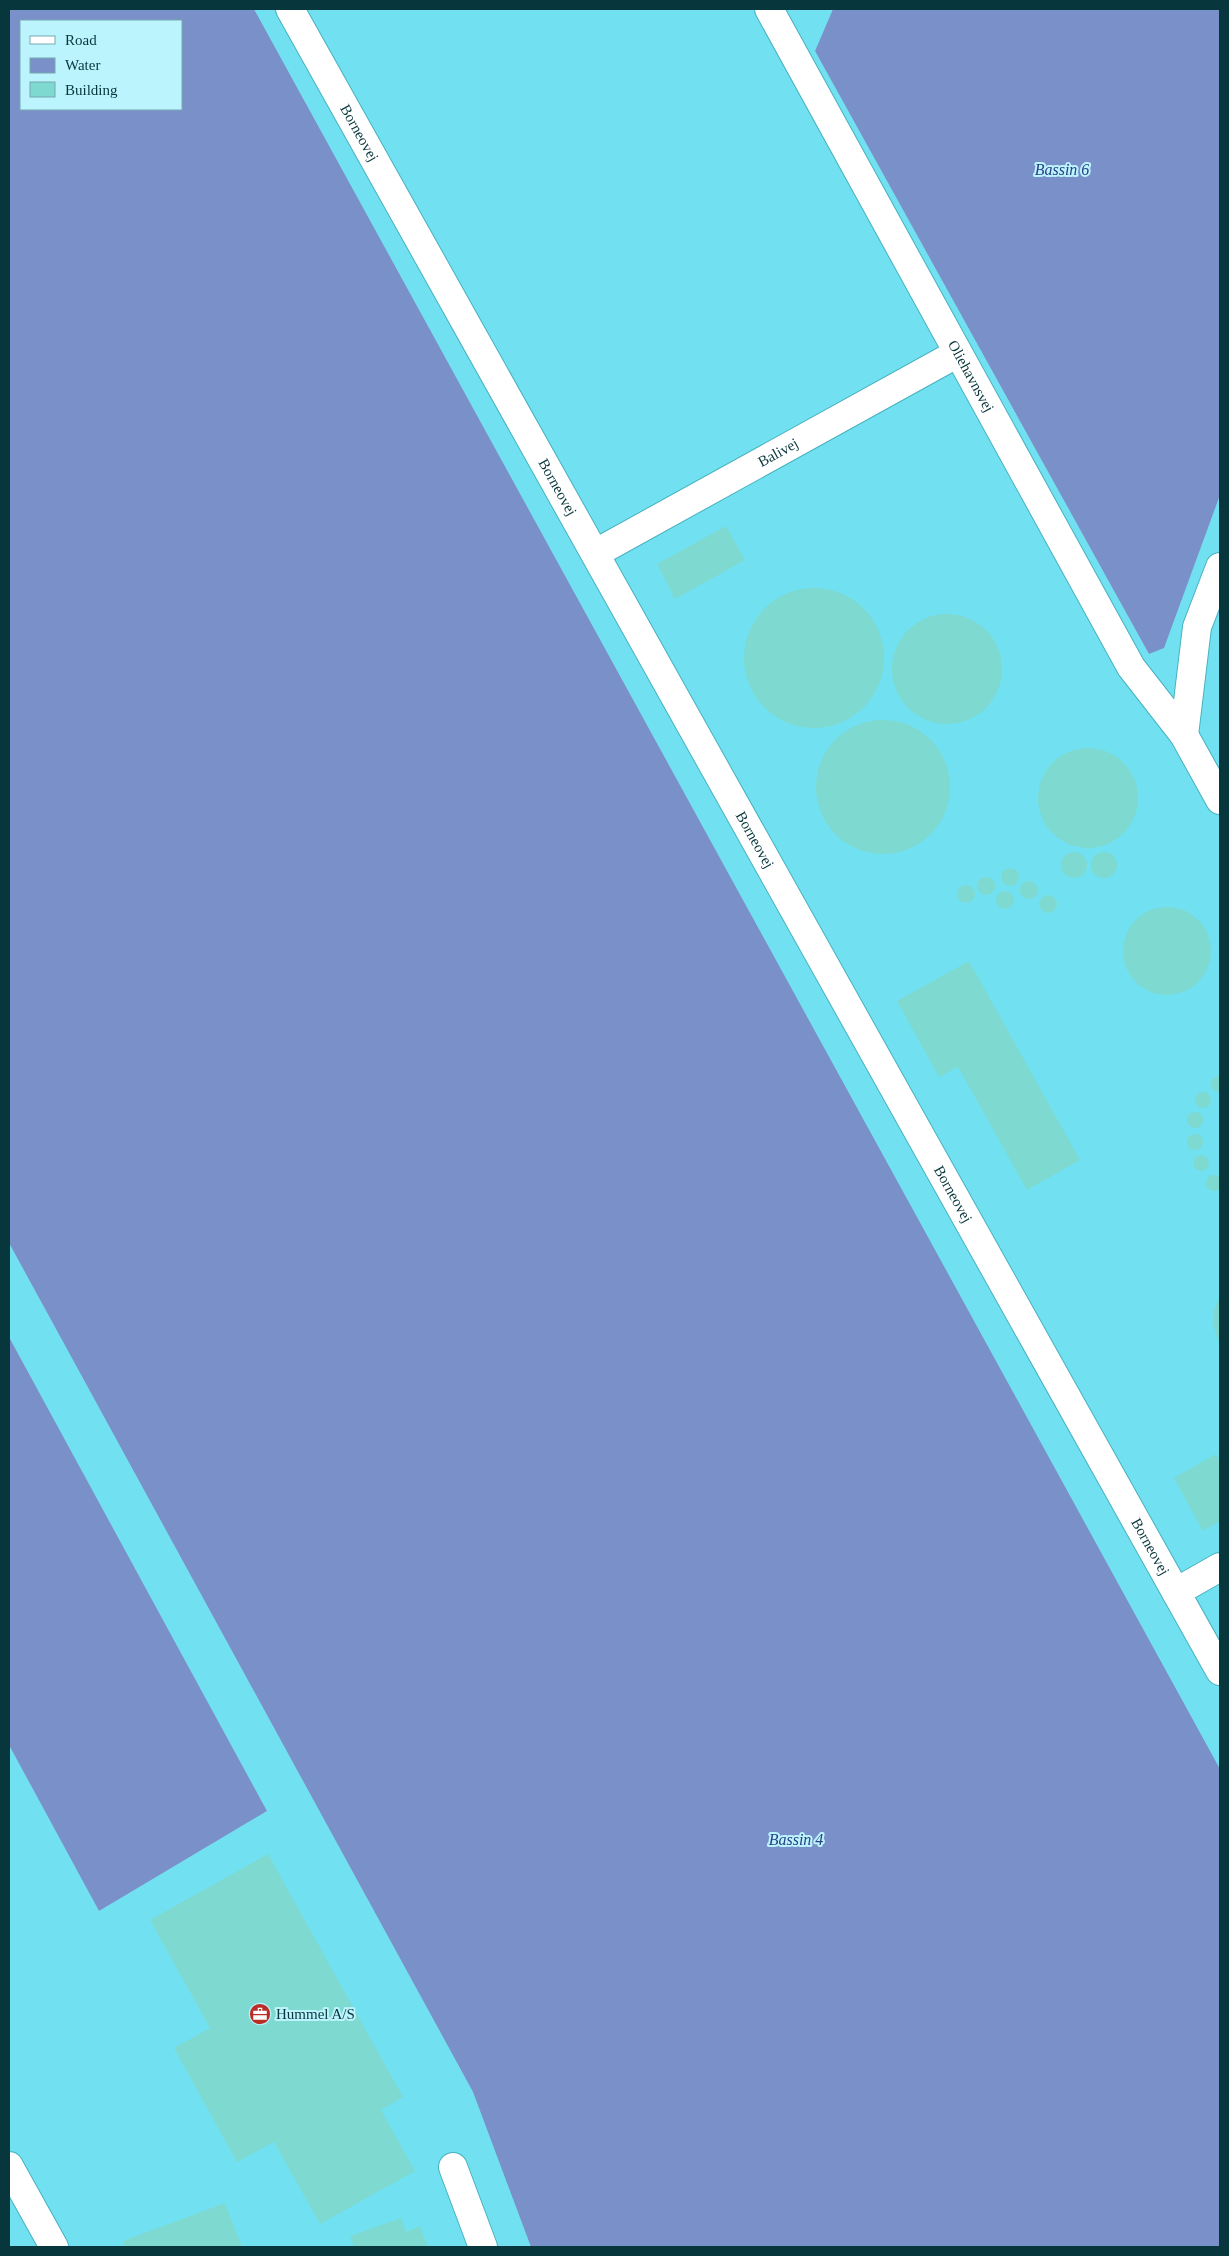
<svg xmlns="http://www.w3.org/2000/svg" width="1229" height="2256" font-family="Georgia,serif">
<style>
.built{fill:#71e1f1}
.water{fill:#7a90c9;fill-rule:evenodd}
.building{fill:#7ed9d0}
.lines{fill:none;stroke-linecap:round;stroke-linejoin:round}
.minor-casing{stroke:#48b1bf;stroke-width:30}
.minor{stroke:#fff;stroke-width:28}
.labels{text-anchor:middle;stroke-width:4;stroke-linejoin:round;paint-order:stroke}
.street-label{font-size:15px;fill:#07363c;stroke:#bcf4fd}
.poi-label{font-size:15px;fill:#07363c;stroke:#bcf4fd;text-anchor:start}
.water-label{font-size:16px;font-style:italic;fill:#2b4186;stroke:#bcf4fd}
</style>
<rect width="100%" height="100%" fill="#88eefd"/>
<g class="built">
<path d="M254,9H833L815,51L1149,654L1164,647L1220,495V1769Z"/>
<path d="M9,1243L473,2092L533,2247H9V1745L99,1911L267,1811L9,1337Z"/>
</g>
<g class="water">
<path d="M9,9H254L1220,1769V2247H531L473,2092L9,1243ZM21,21H181V109H21Z"/>
<path d="M833,9H1220V495L1164,648L1149,654L815,51Z"/>
<path d="M9,1337L267,1811L99,1911L9,1745Z"/>
</g>
<g class="building">
<path d="M726,526L745,560L675,599L657,564Z"/>
<circle cx="814" cy="658" r="70"/>
<circle cx="947" cy="669" r="55"/>
<circle cx="883" cy="787" r="67"/>
<circle cx="1088" cy="798" r="50"/>
<circle cx="1104" cy="865" r="13"/>
<circle cx="1074" cy="865" r="13"/>
<circle cx="1010" cy="877" r="9"/>
<circle cx="986" cy="886" r="9"/>
<circle cx="1029" cy="890" r="9"/>
<circle cx="966" cy="894" r="9"/>
<circle cx="1005" cy="900" r="9"/>
<circle cx="1048" cy="904" r="9"/>
<circle cx="1167" cy="951" r="44"/>
<path d="M969,961L1080,1160L1027,1190L958,1067L939,1077L897,1001Z"/>
<path d="M1220,1075V1091L1218,1092L1215,1091L1210,1085L1213,1078Z"/>
<circle cx="1203" cy="1100" r="8"/>
<circle cx="1195" cy="1120" r="8"/>
<circle cx="1195" cy="1142" r="8"/>
<circle cx="1201" cy="1163" r="8"/>
<circle cx="1214" cy="1183" r="8"/>
<path d="M1220,1297V1344L1213,1325L1214,1309Z"/>
<path d="M1216,1454L1220,1461V1521L1203,1531L1174,1478Z"/>
<path d="M268,1854L403,2097L381,2110L415,2171L320,2224L274,2142L237,2162L174,2048L210,2028L150,1920Z"/>
<path d="M225,2203L242,2247H125L123,2241Z"/>
<path d="M401,2218L406,2232L420,2226L428,2247H354L350,2236Z"/>
</g>
<g class="lines">
<g class="minor-casing">
<g id="minor">
<path id="s1" d="M290,9L1220,1671"/>
<path id="s2" d="M769,9L1131,667L1184,735L1220,800"/>
<path id="s3" d="M596,553L958,353"/>
<path d="M1184,735L1197,627L1220,567"/>
<path d="M1176,1592L1220,1567"/>
<path d="M9,2166L54,2247"/>
<path d="M453,2167L483,2247"/>
</g>
</g>
<use href="#minor" class="minor"/>
</g>
<defs>
<g id="office-disc" transform="scale(1.125)"><circle r="9.5" fill="#bb2c27" stroke="#bcf4fd"/><path d="M-6-3h4V-5.5h4V-3h4V5H-6ZM-1-4.5V-3h2v-1.5ZM-6 0V1H6V0Z" fill="#fff"/></g>
</defs>
<g fill-rule="evenodd">
<use href="#office-disc" x="260" y="2014"/>
</g>
<g class="labels">
<g class="street-label">
<text dy="5" stroke="none"><textPath href="#s1" startOffset="142">Borneovej</textPath></text>
<text dy="5" stroke="none"><textPath href="#s2" startOffset="419">Oliehavnsvej</textPath></text>
<text dy="5" stroke="none"><textPath href="#s3" startOffset="208">Balivej</textPath></text>
<text dy="5" stroke="none"><textPath href="#s1" startOffset="548">Borneovej</textPath></text>
<text dy="5" stroke="none"><textPath href="#s1" startOffset="952">Borneovej</textPath></text>
<text dy="5" stroke="none"><textPath href="#s1" startOffset="1358">Borneovej</textPath></text>
<text dy="5" stroke="none"><textPath href="#s1" startOffset="1762">Borneovej</textPath></text>
</g>
<g class="poi-label">
<text x="276" y="2019">Hummel A/S</text>
</g>
<g class="water-label">
<text x="1062" y="175">Bassin 6</text>
<text x="796" y="1845">Bassin 4</text>
</g>
</g>
<rect width="1229" height="2256" fill="none" stroke="#07363c" stroke-width="20"/>
<rect x="20" y="20" width="162" height="90" fill="#bcf4fd" stroke="#74a8b0"/>
<rect x="30" y="36" width="25" height="8" fill="#ffffff" stroke="#74a8b0"/>
<text x="65" y="45" font-size="15" fill="#07363c">Road</text>
<rect x="30" y="58" width="25" height="15" fill="#7a90c9" stroke="#74a8b0"/>
<text x="65" y="70" font-size="15" fill="#07363c">Water</text>
<rect x="30" y="82" width="25" height="15" fill="#7ed9d0" stroke="#74a8b0"/>
<text x="65" y="95" font-size="15" fill="#07363c">Building</text>
</svg>
